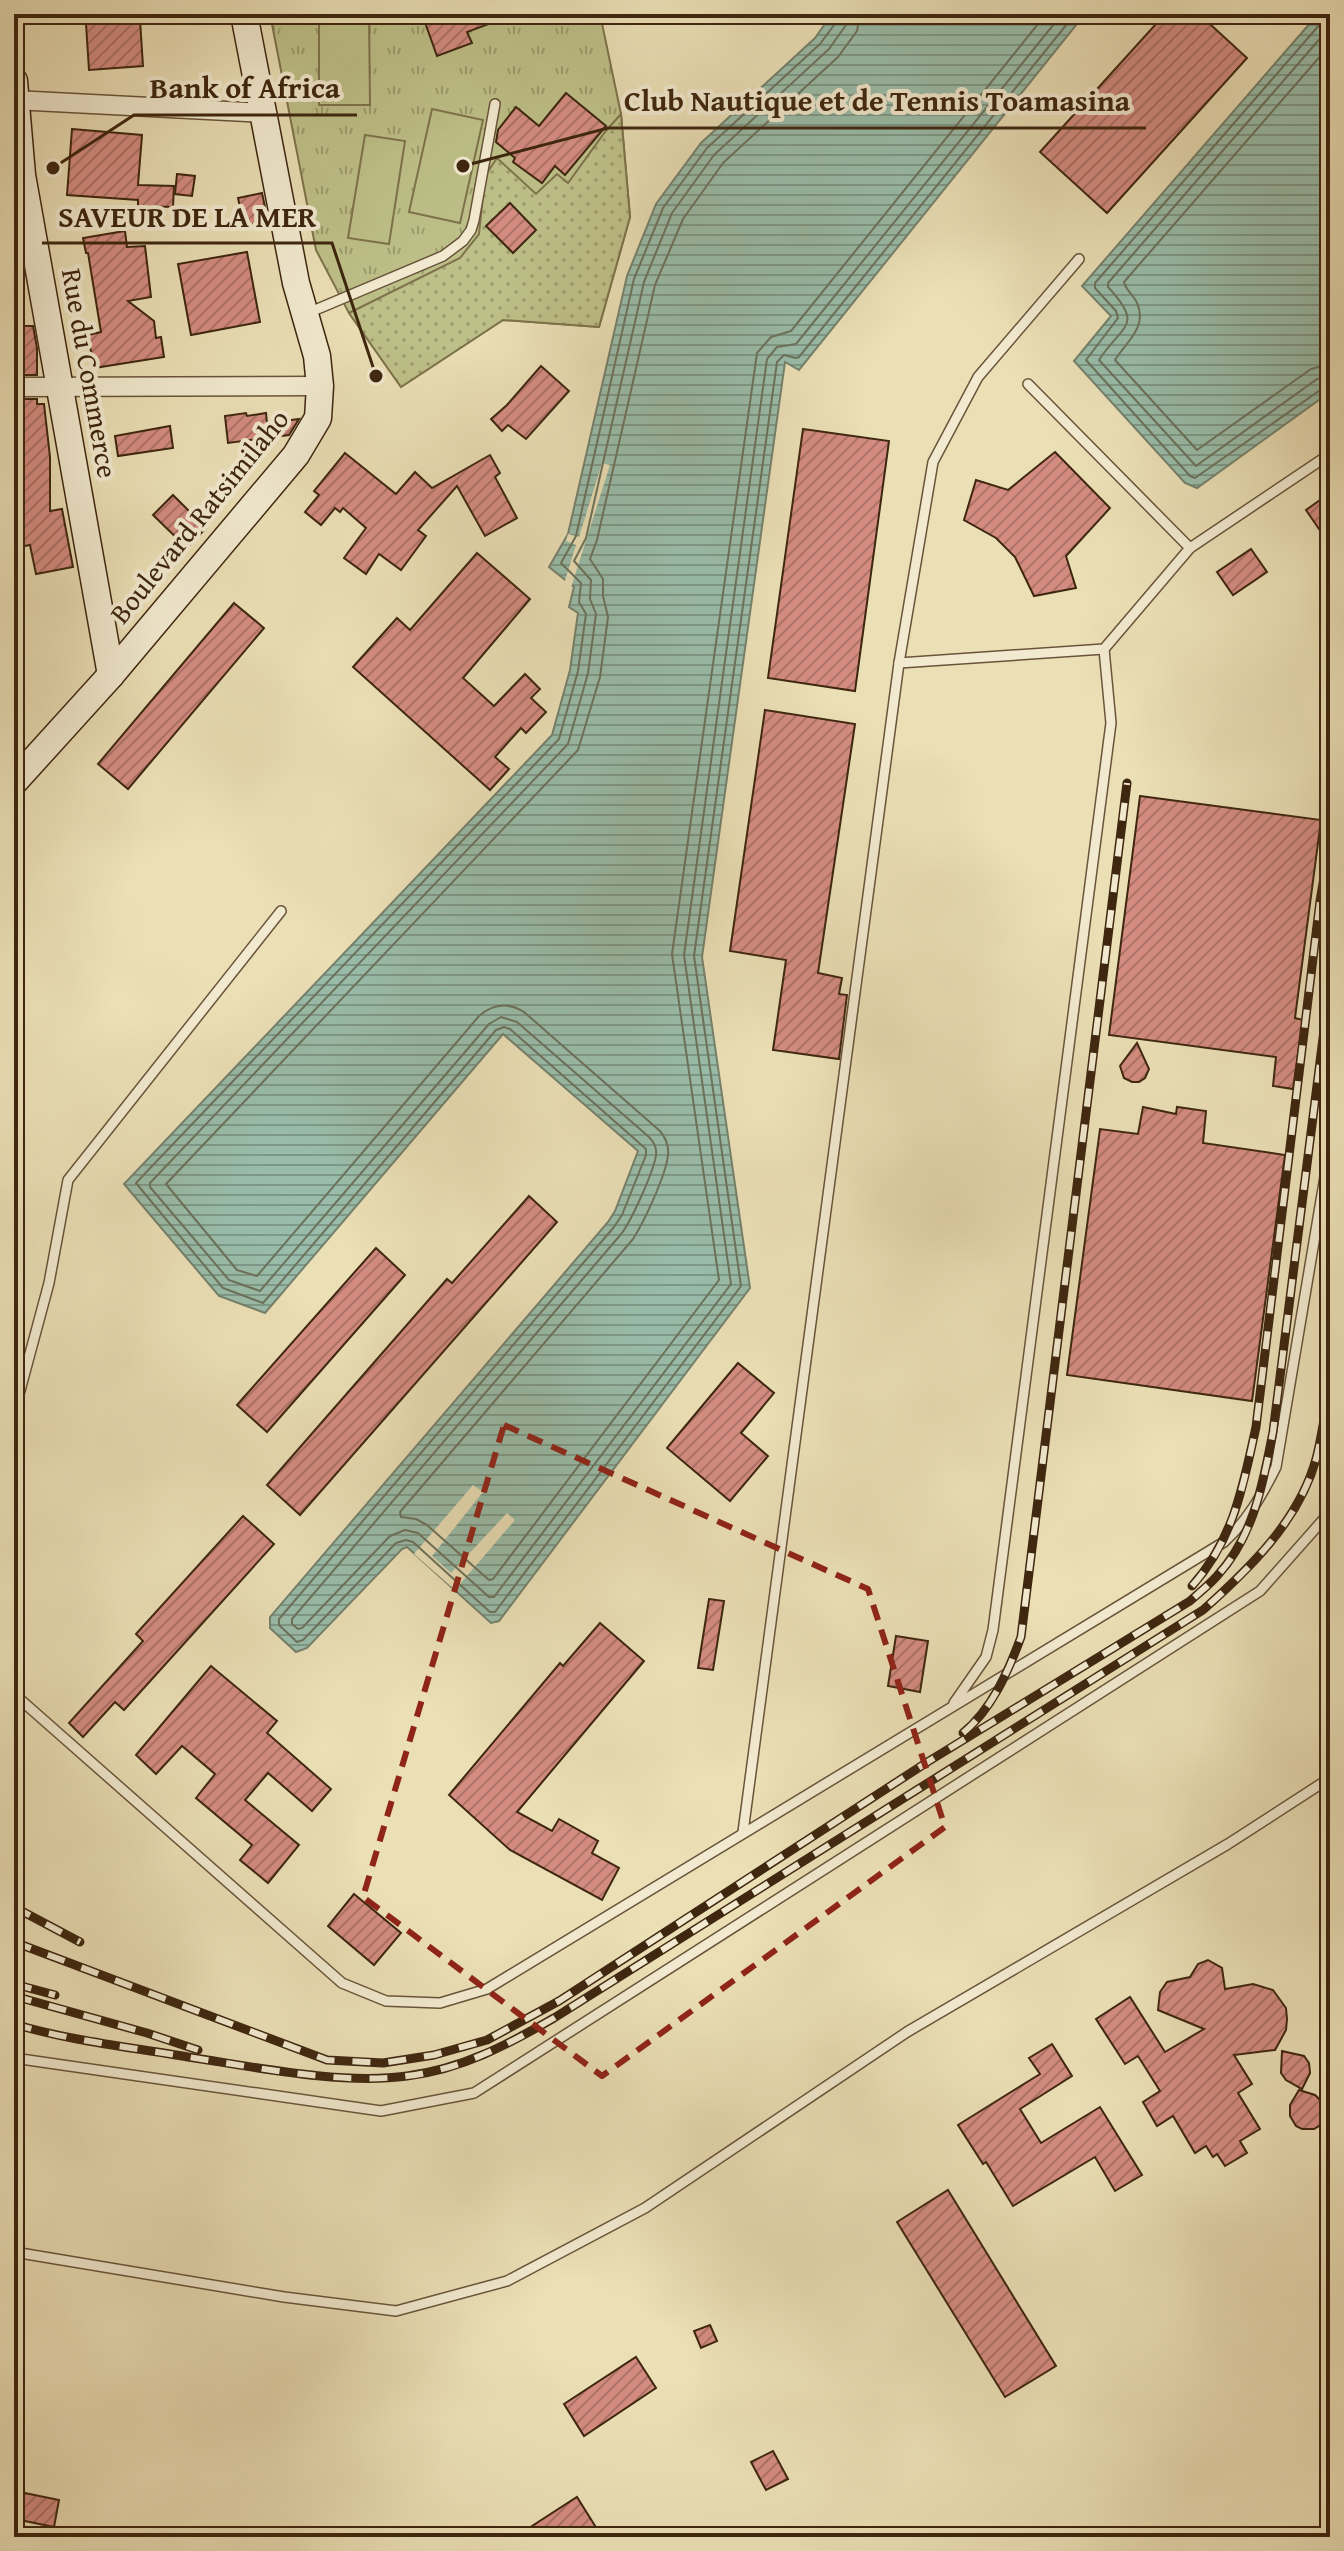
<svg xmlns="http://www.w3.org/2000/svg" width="1344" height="2551" font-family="'Gentium Book Plus',serif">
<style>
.grass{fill:url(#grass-tufts);stroke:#7e734c;stroke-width:2}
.garden{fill:url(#garden-dots);stroke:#7e734c;stroke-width:2}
.pitch{fill:#bec089;stroke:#7e734c;stroke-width:2}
.water{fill:url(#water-rules);stroke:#75816c;stroke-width:2}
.pier{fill:#ebdfb6}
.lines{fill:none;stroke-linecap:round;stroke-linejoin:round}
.shore{stroke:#6c725c;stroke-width:2}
.building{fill:url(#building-hatch);stroke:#3e260f;stroke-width:2}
.lane-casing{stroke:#695439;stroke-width:12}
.street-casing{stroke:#695439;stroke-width:21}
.secondary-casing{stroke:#3e260f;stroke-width:29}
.lane{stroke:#f2ead0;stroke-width:9}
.street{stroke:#f2ead0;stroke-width:18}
.secondary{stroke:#f2ead0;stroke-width:26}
.rail-casing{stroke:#3e260f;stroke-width:9}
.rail{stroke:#f2ead0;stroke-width:6;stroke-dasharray:18;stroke-linecap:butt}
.marked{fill:none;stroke:#8f2418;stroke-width:6;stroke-dasharray:16 10;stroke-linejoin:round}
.labels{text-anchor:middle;stroke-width:8;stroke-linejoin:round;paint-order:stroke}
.street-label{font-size:28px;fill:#3e260f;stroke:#f2ead0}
.leader{fill:none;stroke:#3e260f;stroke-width:3}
.callout-dot{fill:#3e260f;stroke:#f2ead0;stroke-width:3}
.callout-label{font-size:30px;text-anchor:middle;font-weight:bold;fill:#3e260f;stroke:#f2ead0;stroke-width:8;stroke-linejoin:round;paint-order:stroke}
</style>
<defs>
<pattern id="grass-tufts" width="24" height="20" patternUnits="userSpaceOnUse" patternTransform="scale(2)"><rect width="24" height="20" fill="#bec089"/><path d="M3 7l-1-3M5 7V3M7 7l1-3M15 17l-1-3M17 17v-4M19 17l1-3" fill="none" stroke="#9c9c6e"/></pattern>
<pattern id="garden-dots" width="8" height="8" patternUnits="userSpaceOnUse" patternTransform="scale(2)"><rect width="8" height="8" fill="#bec089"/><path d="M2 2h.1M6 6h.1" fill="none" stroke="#9c9c6e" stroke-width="1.8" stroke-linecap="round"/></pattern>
<pattern id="water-rules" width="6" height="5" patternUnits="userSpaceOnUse" patternTransform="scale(2)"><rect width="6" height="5" fill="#99bdaa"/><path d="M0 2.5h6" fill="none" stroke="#7e9989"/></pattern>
<pattern id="building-hatch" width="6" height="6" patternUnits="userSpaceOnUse" patternTransform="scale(2)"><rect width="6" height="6" fill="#d48c81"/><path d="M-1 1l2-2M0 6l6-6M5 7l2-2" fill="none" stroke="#ad7268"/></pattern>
</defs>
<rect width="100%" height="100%" fill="#ebdfb6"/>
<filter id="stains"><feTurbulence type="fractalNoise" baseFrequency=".0025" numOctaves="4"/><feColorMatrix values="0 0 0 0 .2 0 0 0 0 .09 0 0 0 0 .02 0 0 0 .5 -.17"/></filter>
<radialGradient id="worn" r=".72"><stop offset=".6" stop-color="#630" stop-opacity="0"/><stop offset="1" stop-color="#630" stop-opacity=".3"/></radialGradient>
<path class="grass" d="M270,14H600L621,114L630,217L599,327L503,320L401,387L349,313L316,250Z"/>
<path class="garden" d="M621,114L630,217L599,327L503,320L401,387L349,313L460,258L479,234L485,176L497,158L536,194L557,174L568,183L605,132Z"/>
<g class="pitch">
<path d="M319,14H369L370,105H319Z"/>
<path d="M432,109L483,120L460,223L409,212Z"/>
<path d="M365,135L405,141L389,244L348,238Z"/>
</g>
<g class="water">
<path d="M832,14H1085L799,370L785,362L702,957L750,1288L499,1621L491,1623L407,1547L402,1549L307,1648L296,1652L270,1628V1617L608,1222L615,1211L638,1151L503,1034L265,1313L219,1296L124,1184L552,735L570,670L578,613L569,607L574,587L549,567L568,534L627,276L656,204L701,143L815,38Z"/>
<path d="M1318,14H1330V392L1197,488L1185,483L1074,361L1111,316L1082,286Z"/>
</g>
<g class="pier">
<path d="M602,463L610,465L569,594L570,589L564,584L576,545L566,541L568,534L579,537Z"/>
<path d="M473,1485L483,1492L432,1556L451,1573L507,1513L515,1520L455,1590L414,1554Z"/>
</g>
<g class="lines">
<g class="shore">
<path d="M838,14L837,21L820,44L707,148L663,208L634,279L576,536L561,563L581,583L579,602L586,614L578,671L559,739L136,1183L223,1288L263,1303L496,1030L504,1027L510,1029L646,1149V1155L622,1215L614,1227L279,1619V1625L297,1642L303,1640L396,1543L406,1540L413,1542L490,1612H495L741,1286L694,956L777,362L784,355L796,358L799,357L1075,14"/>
<path d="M848,14L846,25L829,49L714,155L672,213L644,282L586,538L574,561L591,580L590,599L596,614L588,673L568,744L150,1183V1187L229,1280L260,1291L489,1024L501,1017L517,1022L649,1137C654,1142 657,1147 656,1155C654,1171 632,1219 622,1233L292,1619V1624L298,1629L302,1628L390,1536L405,1530L418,1533L489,1597H494L731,1284L684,955L767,359L777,347L796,344L1062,14"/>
<path d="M860,14L857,31L838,57L723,163L683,219L655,285L597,540L590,559L603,579V596L608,617L600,677L578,750L166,1184L237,1270L257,1276L479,1016C493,1004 508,1002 524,1012L660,1131C666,1138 669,1146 668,1155C666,1175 644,1222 633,1239L400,1512L401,1517L416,1519L427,1525L489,1580L493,1579L719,1280L672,954L757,353L771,337L791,331L1046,14"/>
<path d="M1323,14L1321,23L1095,283V288L1116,311L1118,318L1086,360L1190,476L1195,478L1323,388L1330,386"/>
<path d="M1330,27L1108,283V287C1145,327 1122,324 1099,360L1196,466L1317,379L1330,376"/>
<path d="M1330,45L1124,282C1126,291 1134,295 1137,303C1148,327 1126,342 1115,360L1197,450L1311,369L1330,364"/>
</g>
</g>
<g class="building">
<path d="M422,14H510V16L467,32L472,43L437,56Z"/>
<path d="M1165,14H1199L1247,58L1107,213L1040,152Z"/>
<path d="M140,20L143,66L89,70L86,24Z"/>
<path d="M566,93L606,126L565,175L555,166L542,183L513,162L515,158L496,142L498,130L516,107L539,126Z"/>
<path d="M72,129L142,135L138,185L174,186L173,207L138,206V200L67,195Z"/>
<path d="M177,174L195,176L192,196L175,194Z"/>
<path d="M262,193L268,221L244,226L238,198Z"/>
<path d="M510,203L536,230L513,253L486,226Z"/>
<path d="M125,231L127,247L145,246L151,297L128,301L154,321L156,338L161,337L164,357L94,368L88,335L101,332L88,253H86L83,238Z"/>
<path d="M247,252L260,322L191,335L178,264Z"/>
<path d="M14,326H33L37,348V375H14Z"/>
<path d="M541,366L569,391L526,439L508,425L502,431L491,419L507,405Z"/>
<path d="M14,399H37V404H44L50,457V511L62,509L73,567L36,574L30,545L14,548Z"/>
<path d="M246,413L247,416L266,413L267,423L299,419L289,435L228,443L225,416Z"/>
<path d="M170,426L173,448L118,456L115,436Z"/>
<path d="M803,429L889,441L855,691L768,678Z"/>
<path d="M1055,452L1110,508L1066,556L1076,588L1034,596L1015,557L996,538L964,520L976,480L1008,490Z"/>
<path d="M345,453L396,494L415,472L432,488L490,455L500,473L495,477L517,518L485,536L457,486L418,530L426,536L401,570L379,554L366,574L344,558L366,528L343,508L340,512L335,508L321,525L305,512L319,495L314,491Z"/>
<path d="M1330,493V545L1306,510Z"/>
<path d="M173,495L206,528L187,548L153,515Z"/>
<path d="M1251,549L1267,572L1233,595L1217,572Z"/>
<path d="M477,553L530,599L463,678L494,706L525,674L540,689L531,698L546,712L526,733L521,728L495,757L509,769L490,790L353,667L397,618L410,630Z"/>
<path d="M234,603L264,628L128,789L98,764Z"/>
<path d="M765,710L855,724L818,973L842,978L839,994L847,995L839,1059L773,1050L786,960L730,951Z"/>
<path d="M1140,796L1321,820L1295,1018L1303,1020L1293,1089L1273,1086L1276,1057L1109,1035Z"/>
<path d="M1137,1043L1149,1069L1145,1078L1139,1082H1132L1124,1078L1120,1066Z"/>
<path d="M1143,1107L1176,1114L1177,1107L1206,1111L1203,1143L1285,1155L1252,1401L1067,1375L1100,1129L1138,1134Z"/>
<path d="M529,1196L557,1222L300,1515L267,1485L447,1279L452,1283Z"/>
<path d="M376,1248L405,1275L267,1432L237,1405Z"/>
<path d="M738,1363L774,1393L741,1433L768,1456L730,1501L667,1448Z"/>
<path d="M243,1516L274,1544L124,1710L115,1702L83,1737L69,1723L143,1641L136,1634Z"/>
<path d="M709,1599L724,1601L713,1670L698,1668Z"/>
<path d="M600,1623L644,1661L517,1812L552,1831L559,1819L598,1841L592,1853L619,1868L602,1900L510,1850L449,1795L560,1663L563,1666Z"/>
<path d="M896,1636L928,1641L920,1692L888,1686Z"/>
<path d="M211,1666L277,1721L267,1733L331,1789L312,1811L268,1773L245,1800L299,1845L268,1883L240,1860L252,1845L196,1798L215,1774L182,1746L156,1774L136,1755Z"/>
<path d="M354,1894L401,1933L374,1965L328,1926Z"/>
<path d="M1208,1960L1222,1968L1225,1989L1253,1984L1273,1990L1286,2008L1287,2019L1286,2030L1275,2050L1234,2055L1252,2084L1238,2093L1260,2129L1240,2141L1247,2153L1225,2166L1217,2154L1213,2157L1206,2146L1195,2153L1173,2116L1157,2126L1143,2102L1160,2091L1138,2056L1125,2064L1096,2019L1130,1997L1165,2052L1204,2029L1158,2010L1160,1992L1167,1982L1190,1977L1198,1964Z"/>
<path d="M1052,2044L1072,2076L1020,2109L1041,2143L1100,2107L1142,2175L1115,2191L1095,2157L1013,2206L986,2162L983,2164L958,2125L1040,2074L1029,2058Z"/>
<path d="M1282,2051L1304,2056L1309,2063L1310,2073L1302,2089L1286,2080L1281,2073Z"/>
<path d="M1299,2090L1315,2095L1324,2104L1325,2116L1319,2126L1314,2129H1302L1296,2126L1290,2116V2105Z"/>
<path d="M948,2190L1056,2366L1005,2397L897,2222Z"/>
<path d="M710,2325L717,2341L701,2348L694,2331Z"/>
<path d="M636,2357L656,2388L584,2436L564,2404Z"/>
<path d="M773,2451L788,2479L766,2490L751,2462Z"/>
<path d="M20,2492L59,2500L54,2527L15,2519Z"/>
<path d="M577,2497L602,2537H539L532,2526Z"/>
</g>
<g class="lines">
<g class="lane-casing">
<g id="lane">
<path d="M308,313L443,256L463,241L471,230L474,220L495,104"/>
<path d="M1028,384L1190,548"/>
<path d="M899,663L1104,649L1190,548L1330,454"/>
<path d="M14,1413L49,1283L68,1180L281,911"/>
<path d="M14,1694L342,1983L386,2001L440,2003L487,1989L1224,1542C1248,1520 1262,1495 1276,1467L1330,1147"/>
<path d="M954,1703L986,1657L993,1630L1111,723L1104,649"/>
<path d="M743,1832L899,663L933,462L978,377L1079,259"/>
<path d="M14,2058L381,2111L474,2093L1260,1591L1330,1512"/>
<path d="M14,2252L284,2297L396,2311L507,2281L645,2208L907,2032L1228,1844L1330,1778"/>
</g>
</g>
<g class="street-casing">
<g id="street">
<path d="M14,100L265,113"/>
<path d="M14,387L320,386"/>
</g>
</g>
<g class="secondary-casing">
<g id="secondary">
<path d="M14,81L22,175L111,675"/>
<path d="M14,782L111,675L296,455L318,418L320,386L317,356L296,283L244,14"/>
</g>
</g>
<use href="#lane" class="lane"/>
<use href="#street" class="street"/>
<use href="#secondary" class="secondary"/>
<g class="rail-casing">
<g id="rail">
<path d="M1192,1586C1234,1539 1243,1486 1256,1427L1320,901L1330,842"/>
<path d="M963,1733C992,1709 1008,1672 1021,1637L1127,783"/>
<path d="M14,1907L80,1942"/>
<path d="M14,1942L327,2060L383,2063L434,2055L487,2040L559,2001L929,1761L1190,1601C1199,1593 1209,1585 1217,1576C1254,1536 1263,1483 1273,1432L1330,983"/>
<path d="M14,1984L55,1995"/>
<path d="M14,1996L147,2033L198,2050"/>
<path d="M14,2024C71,2041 130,2047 188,2057C255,2067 341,2085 407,2076C462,2069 507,2045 554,2018L1203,1610C1249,1569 1299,1521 1316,1459C1322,1437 1324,1414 1330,1392"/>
</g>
</g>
<use href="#rail" class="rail"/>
</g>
<path class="marked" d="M504,1425L868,1589L945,1827L602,2076L363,1897Z"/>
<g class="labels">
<g class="street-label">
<text transform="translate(90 373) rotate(80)" y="10">Rue du Commerce</text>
<text transform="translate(199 516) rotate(-51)" y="10">Boulevard Ratsimilaho</text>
</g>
</g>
<path class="leader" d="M53 168L134 115H357M463 166L608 128H1146M376 376L332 243H42"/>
<g class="callout-dot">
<circle cx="53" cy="168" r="8"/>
<circle cx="463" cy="166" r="8"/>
<circle cx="376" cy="376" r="8"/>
</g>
<g class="callout-label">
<text x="245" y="98">Bank of Africa</text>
<text x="877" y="111">Club Nautique et de Tennis Toamasina</text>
<text x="187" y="227">SAVEUR DE LA MER</text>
</g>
<rect width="1344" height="2551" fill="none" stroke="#ebdfb6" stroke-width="48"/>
<rect x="16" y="16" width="1312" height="2519" fill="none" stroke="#3e260f" stroke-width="4"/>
<rect x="24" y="24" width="1296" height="2503" fill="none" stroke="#3e260f" stroke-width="2"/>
<rect width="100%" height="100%" filter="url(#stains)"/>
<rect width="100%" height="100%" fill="url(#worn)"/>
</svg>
